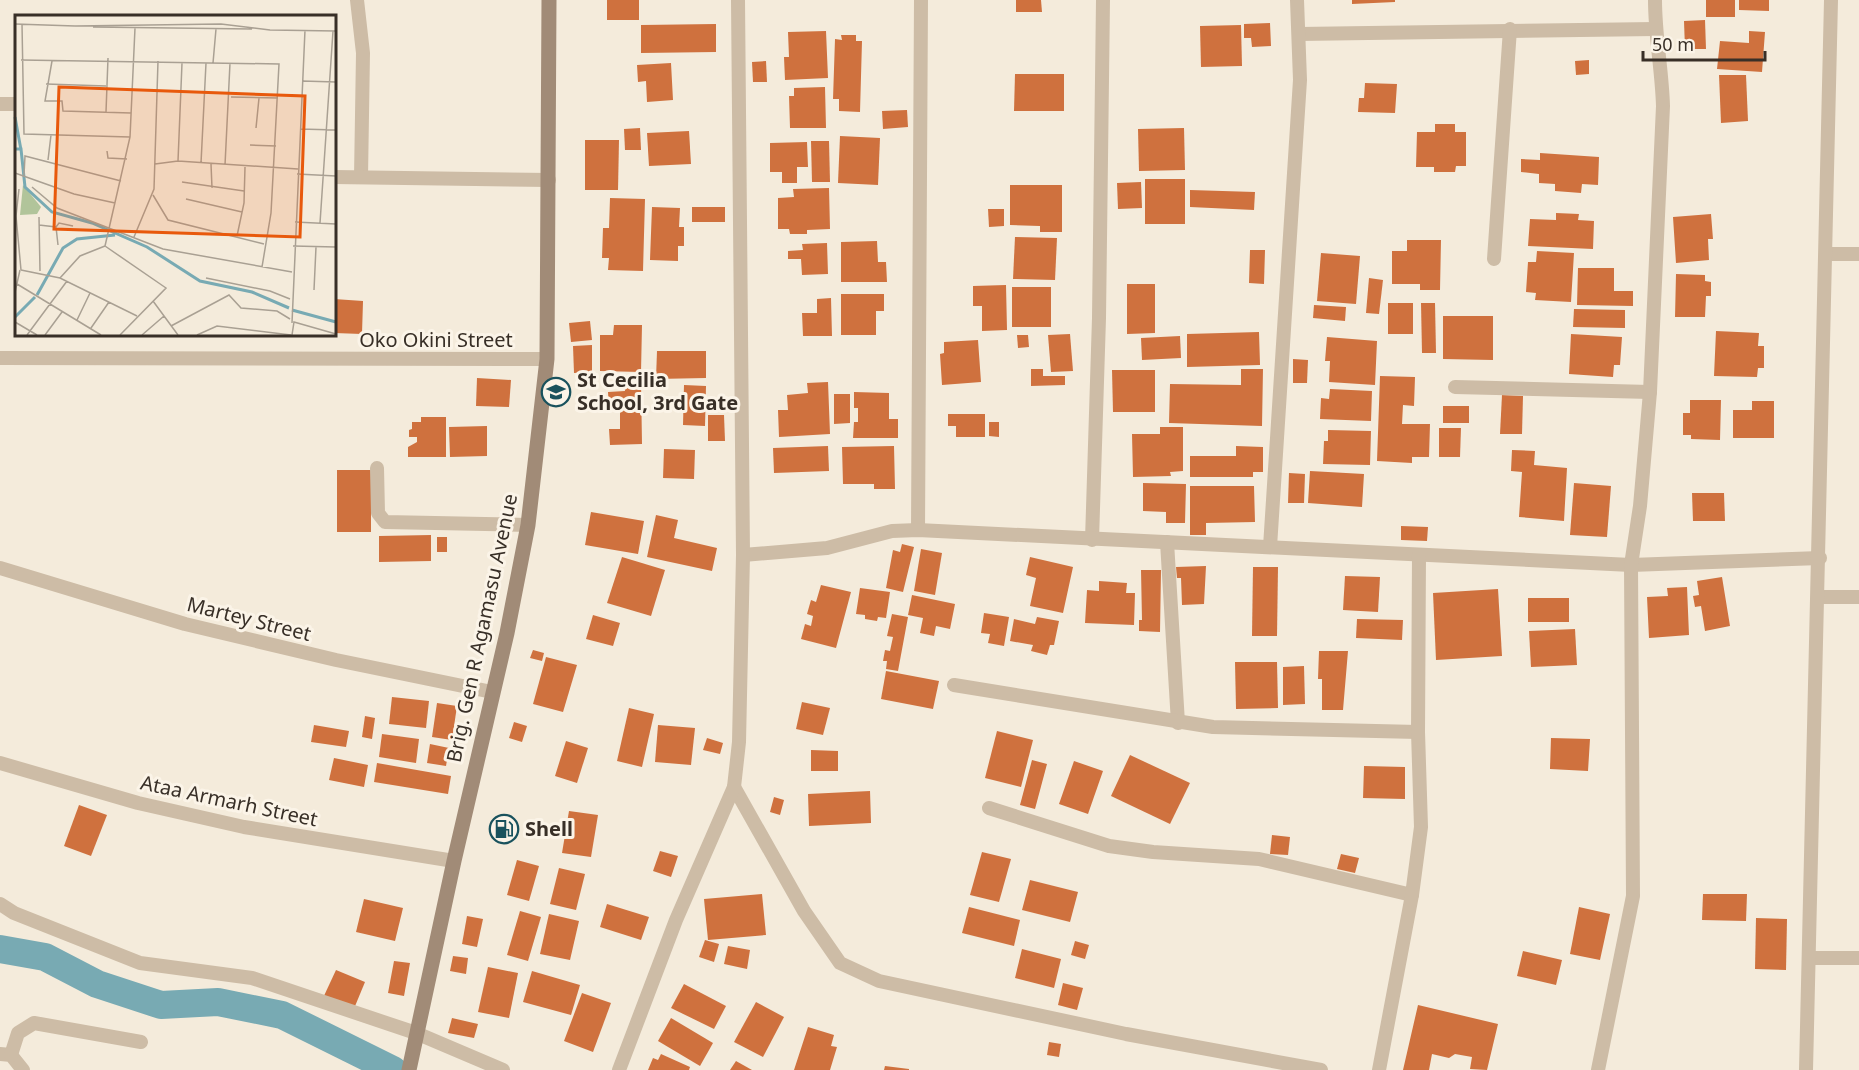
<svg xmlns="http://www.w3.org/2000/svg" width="1859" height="1070" font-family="'Noto Sans',sans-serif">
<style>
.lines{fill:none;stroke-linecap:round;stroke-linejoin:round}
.river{stroke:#78aab3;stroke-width:28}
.building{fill:#cf713e}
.street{stroke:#cdbca6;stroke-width:14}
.secondary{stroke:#a18b77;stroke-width:15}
.labels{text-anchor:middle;stroke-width:6;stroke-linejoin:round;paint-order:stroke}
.street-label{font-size:20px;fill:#382f27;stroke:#fbf4e8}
.poi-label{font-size:20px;font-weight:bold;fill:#382f27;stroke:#fbf4e8;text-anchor:start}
.inset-river{fill:none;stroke:#78aab3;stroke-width:3}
.inset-road{fill:none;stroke:#a9a093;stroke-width:1.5}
.view{fill:#e8590c;fill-opacity:0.15;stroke:#e8590c;stroke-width:3}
.inset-edge{fill:none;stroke:#382f27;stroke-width:3}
</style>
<rect width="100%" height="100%" fill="#f4ebdb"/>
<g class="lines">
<path class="river" d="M0,949L45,957L97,984L161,1005L218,1002L282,1015L393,1070"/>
</g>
<g class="building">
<rect x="607" y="0" width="32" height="20"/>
<path d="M1016,0H1041L1042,12H1016Z"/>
<path d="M1352,0H1395V2L1352,4Z"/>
<rect x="1706" y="0" width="29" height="17"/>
<path d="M1739,0H1769V11L1739,10Z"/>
<path d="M1705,20L1706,49H1685L1684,21Z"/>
<path d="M1270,23L1271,46L1252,47L1251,38H1244V24Z"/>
<path d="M716,24V52L641,53V25Z"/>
<path d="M1241,25L1242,66L1201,67L1200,26Z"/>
<path d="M826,31L828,78L785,80L784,57H789L788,32Z"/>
<path d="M1749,31L1765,32L1762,72L1717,69L1720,41L1749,43Z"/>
<path d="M841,35H856V41H862L860,112L839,111V99H833L835,39L842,40Z"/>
<path d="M1589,60V74L1576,75L1575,61Z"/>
<path d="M766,61L767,82H753L752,62Z"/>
<path d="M671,63L673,100L647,102L646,81L638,82L637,65Z"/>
<path d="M1015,74H1064V111H1014Z"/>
<path d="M1719,75H1746L1748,121L1721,123Z"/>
<path d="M1365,83L1397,84L1395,113L1358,112L1359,98H1364Z"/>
<path d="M825,87L826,128H790L789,96H794V88Z"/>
<path d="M907,110L908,127L883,129L882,111Z"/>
<path d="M1435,124H1455V132H1466V166H1456L1455,172H1434V167H1416L1417,132H1435Z"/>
<path d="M640,128L641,150H625L624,129Z"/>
<path d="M1184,128L1185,170L1139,171L1138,129Z"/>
<path d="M689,131L691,164L649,166L647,133Z"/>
<path d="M840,136L880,138L878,185L838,183Z"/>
<path d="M585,140H619L618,190H585Z"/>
<path d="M811,141H829L830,182H812Z"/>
<path d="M807,142L808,167H797V183H782V172H770V143Z"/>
<path d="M1540,153L1599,157L1598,185L1582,184L1581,193L1555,191V184L1539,183V174L1521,172V159L1540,160Z"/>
<rect x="1145" y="179" width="40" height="45"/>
<path d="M1141,182L1142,208L1118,209L1117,183Z"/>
<path d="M1010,185H1062V232H1040V226L1010,225Z"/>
<path d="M829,188L830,229L807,230V234H790L789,229H778V198L794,197L793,189Z"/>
<path d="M1190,190L1255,192L1254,210L1190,207Z"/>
<path d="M610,198L645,199L643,271L608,270L609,258H602L603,228H609Z"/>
<path d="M652,207L680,208L679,227H684V246H678V261L650,260Z"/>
<rect x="692" y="207" width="33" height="15"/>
<path d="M988,209H1004V226L989,227Z"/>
<path d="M1556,213L1579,214L1578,220L1594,221L1593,249L1528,246L1530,219L1556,220Z"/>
<path d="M1711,214L1713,239H1708L1709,260L1676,263L1673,217Z"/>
<path d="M1015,237L1057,238L1055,280L1013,279Z"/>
<path d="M1407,240H1441L1440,290H1420V284H1392V251H1407Z"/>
<path d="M877,241L878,262H886L887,282H841V242Z"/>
<path d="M827,243L828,274L802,275L801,259H788V251L803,250L802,244Z"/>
<path d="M1250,250H1265L1264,284L1249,283Z"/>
<path d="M1537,251L1574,253L1571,302L1535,300L1536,293L1526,292L1528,262H1536Z"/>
<path d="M1321,253L1360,256L1356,304L1317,301Z"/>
<path d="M1578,268H1614V291H1633V306L1577,305Z"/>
<path d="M1676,274L1705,275V281L1711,282V296H1706L1705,317H1675Z"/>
<path d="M1369,278L1383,280L1379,314L1366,313Z"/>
<path d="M1127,284H1155V333L1127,334Z"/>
<path d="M1006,285L1007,330L982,331V306H973V286Z"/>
<rect x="1012" y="287" width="39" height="40"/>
<path d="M841,294H884V311H876V335H841Z"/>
<path d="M831,298L832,336H803L802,313H817V299Z"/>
<path d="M334,299L363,301L362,334L334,333Z"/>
<rect x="1388" y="303" width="25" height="31"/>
<path d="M1421,303H1435L1436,353H1422Z"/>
<path d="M1314,305L1346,307L1345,321L1313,318Z"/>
<path d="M1574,309L1625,310V328L1573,327Z"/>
<path d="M1443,316H1493V360L1443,359Z"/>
<path d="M590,321L592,340L571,342L569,323Z"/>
<path d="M614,325H642L641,372L600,371V335H613Z"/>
<path d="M1716,331L1759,333L1758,346H1764V368H1758L1757,377L1714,376Z"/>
<path d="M1259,332L1260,365L1187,367V334Z"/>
<path d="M1070,334L1073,371L1051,372L1048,335Z"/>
<path d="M1571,334L1622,337L1620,365H1614L1613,377L1569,374Z"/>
<path d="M1017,335H1028L1029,347L1018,348Z"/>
<path d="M1180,336L1181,358L1142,360L1141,338Z"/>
<path d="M1327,337L1377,341L1375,385L1329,382L1330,361H1325Z"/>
<path d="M978,340L981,382L942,385L940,354L944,353V342Z"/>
<path d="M592,345V372L574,373L573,346Z"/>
<path d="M657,351H706V378L656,379Z"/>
<path d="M1293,359L1308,360L1307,383H1293Z"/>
<path d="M1031,369H1043V376H1065V385L1031,386Z"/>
<path d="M1241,369H1263L1262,426L1169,423L1170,384L1241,385Z"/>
<path d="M1112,370H1155V412H1113Z"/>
<path d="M1380,376L1415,377L1414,406L1403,405L1402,424H1430L1429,457H1412V463L1377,461Z"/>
<path d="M477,378L511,380L509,407L476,406Z"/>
<path d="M641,382L642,444L610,445L609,429H620V407L609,408L608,392L625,391L624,383Z"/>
<path d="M828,382L830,434L779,437L778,410H788L787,395L808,393L807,383Z"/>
<path d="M684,385L706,386L705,426L683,425Z"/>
<path d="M1330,389L1372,391L1371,421L1320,419L1321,398L1329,399Z"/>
<path d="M854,392L889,393V419H898V438H853L854,422H858V408H854Z"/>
<path d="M834,394H850V423L834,424Z"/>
<path d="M1502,395L1523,396L1522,434H1500Z"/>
<path d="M1690,400H1721L1720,440L1691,439V435H1683V413H1690Z"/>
<path d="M1752,401H1774V438H1733V410H1752Z"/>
<rect x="1443" y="406" width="26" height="17"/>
<path d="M948,414H985V437H956V426H948Z"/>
<path d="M708,415H724L725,441H708Z"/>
<path d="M421,417H446V457H408V447L417,442V437H409V430L412,429V422H421Z"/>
<path d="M989,422H999V437L989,436Z"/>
<path d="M487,426V456L450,457L449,427Z"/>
<path d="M1160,427H1183V471L1170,472L1171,476L1133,477L1132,434H1160Z"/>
<path d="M1439,428H1461L1460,457H1439Z"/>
<path d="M1328,430L1371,431L1370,465L1323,464L1324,441H1328Z"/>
<path d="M828,446L829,471L774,473L773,448Z"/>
<path d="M894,446L895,489H874V484H843L842,447Z"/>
<path d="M1236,446L1263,447V472H1253V477H1190V456H1236Z"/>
<path d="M664,449L695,450L694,479L663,478Z"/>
<path d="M1512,450L1535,451L1534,465L1567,468L1564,521L1519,517L1522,472L1511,471Z"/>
<rect x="337" y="470" width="34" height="62"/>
<path d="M1310,471L1364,474L1362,507L1308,503Z"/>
<path d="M1289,473L1305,474L1304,503H1288Z"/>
<path d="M1143,483L1186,484L1185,523H1166V512L1143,511Z"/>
<path d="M1574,483L1611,486L1607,537L1570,535Z"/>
<path d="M1190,486H1254L1255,522L1206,523V535H1190Z"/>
<path d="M1692,493H1724L1725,521H1693Z"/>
<path d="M591,512L644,521L638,554L585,545Z"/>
<path d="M656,515L678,520L674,538L717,548L712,571L647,557Z"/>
<path d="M1401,526L1428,527L1427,541L1401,540Z"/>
<path d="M431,535V561L379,562V536Z"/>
<rect x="437" y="537" width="10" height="15"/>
<path d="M902,544L914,547L903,592L886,588L893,550L900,552Z"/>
<path d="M921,549L942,553L935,595L914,591Z"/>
<path d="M622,557L665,570L651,616L607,603Z"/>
<path d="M1030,557L1073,567L1063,613L1030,606L1036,578L1026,575Z"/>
<path d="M1206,566L1204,604L1182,605L1181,578H1177L1176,567Z"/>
<path d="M1253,567H1278L1277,636H1252Z"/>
<path d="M1141,570H1161L1160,632L1139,631V620H1142Z"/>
<path d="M1345,576L1380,577L1378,612L1343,610Z"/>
<path d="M1722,577L1730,626L1705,631L1701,606L1695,607L1693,596L1699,595L1697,581Z"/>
<path d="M1099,581L1127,583L1126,593H1135L1134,625L1085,623L1087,590L1099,591Z"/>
<path d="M821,585L851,592L836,648L801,639L805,624L811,626L813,616L807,614L811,600L816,602Z"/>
<path d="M1687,587L1689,635L1649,638L1647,597L1668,596L1667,588Z"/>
<path d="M860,588L890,592L886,618L878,617L877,621L865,619V615L856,614Z"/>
<path d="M1498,589L1502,656L1436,660L1433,593Z"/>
<path d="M912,595L955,604L950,629L936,626L934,636L920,633L923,618L908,615Z"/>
<rect x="1528" y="598" width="41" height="24"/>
<path d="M984,613L1009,617L1004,646L988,643L990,634L981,633Z"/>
<path d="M892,614L908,617L898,671L886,669L887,661H883L885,650L890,651L893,637L887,636Z"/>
<path d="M593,615L620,623L613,646L586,639Z"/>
<path d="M1037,617L1059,621L1054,645H1050L1047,655L1031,651L1033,645L1010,641L1014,619L1035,624Z"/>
<path d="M1357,619L1403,620L1402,640L1356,638Z"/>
<path d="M1575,629L1577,665L1531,667L1529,631Z"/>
<path d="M533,650L544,653L542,661L530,658Z"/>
<path d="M1319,651H1348L1343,710H1322V679H1318Z"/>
<path d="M546,657L577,665L563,712L533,704Z"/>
<path d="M1235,662H1277L1278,708L1236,709Z"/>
<path d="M1304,666L1305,704L1283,705V667Z"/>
<path d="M886,671L939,681L933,709L881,699Z"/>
<path d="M392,697L429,701L426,728L389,724Z"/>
<path d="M802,702L830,708L823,735L796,729Z"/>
<path d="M437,703L457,706L452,740L432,737Z"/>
<path d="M629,708L654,714L642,767L617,761Z"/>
<path d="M365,716L375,718L372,739L362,737Z"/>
<path d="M514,722L527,726L522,742L509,738Z"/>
<path d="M314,725L349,731L346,747L311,742Z"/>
<path d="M658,725L695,728L691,765L655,762Z"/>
<path d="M997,731L1033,740L1021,787L985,778Z"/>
<path d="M382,734L419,739L416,763L379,757Z"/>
<path d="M707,738L723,743L720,754L703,750Z"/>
<path d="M1551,738L1590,739L1588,771L1550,769Z"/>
<path d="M566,741L588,748L577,783L555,776Z"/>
<path d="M430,744L449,748L446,766L427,763Z"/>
<path d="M811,750L838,751V771H811Z"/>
<path d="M1130,755L1190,783L1170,824L1111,796Z"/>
<path d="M334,758L368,765L364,787L329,780Z"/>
<path d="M1032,760L1047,764L1035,809L1020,805Z"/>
<path d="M1074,761L1103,771L1088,814L1059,804Z"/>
<path d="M377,763L451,776L448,794L374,782Z"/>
<path d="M1364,766L1405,767V799L1363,798Z"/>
<path d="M870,791L871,823L809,826L808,794Z"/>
<path d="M774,797L784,800L780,815L770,812Z"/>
<path d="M79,805L107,815L91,856L64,846Z"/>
<path d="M569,811L598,815L591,857L562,853Z"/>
<path d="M1272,835L1290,837L1288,855L1270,854Z"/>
<path d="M660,851L678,856L671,877L653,871Z"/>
<path d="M982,852L1011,859L999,902L970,895Z"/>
<path d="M1341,854L1359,858L1355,873L1337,869Z"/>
<path d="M517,860L539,866L529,901L507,895Z"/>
<path d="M559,868L585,874L576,910L550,904Z"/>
<path d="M1030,880L1078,892L1070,922L1022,910Z"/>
<path d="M762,894L766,935L708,940L704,899Z"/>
<path d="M1703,894H1747L1746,921L1702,920Z"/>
<path d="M364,899L403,908L395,941L356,932Z"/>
<path d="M607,904L649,917L641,940L600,927Z"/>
<path d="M969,907L1020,920L1014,946L962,933Z"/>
<path d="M1579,907L1610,914L1600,960L1570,954Z"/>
<path d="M520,911L541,917L528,961L507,955Z"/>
<path d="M549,914L579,921L570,960L540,954Z"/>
<path d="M467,916L483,919L477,947L462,944Z"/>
<path d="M1756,918L1787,919L1786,970L1755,969Z"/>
<path d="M705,940L719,944L714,962L699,957Z"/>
<path d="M1075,941L1089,945L1085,959L1071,955Z"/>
<path d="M728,946L750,950L747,969L724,964Z"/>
<path d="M1022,949L1061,959L1054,988L1015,978Z"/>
<path d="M1523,951L1562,960L1556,985L1517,976Z"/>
<path d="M453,956L468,958L466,974L450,971Z"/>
<path d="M394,961L410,963L404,996L388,993Z"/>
<path d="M488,967L518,973L509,1018L478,1012Z"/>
<path d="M336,970L365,982L353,1011L323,998Z"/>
<path d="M532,971L580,985L571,1015L523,1002Z"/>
<path d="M1063,983L1083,988L1077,1010L1058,1005Z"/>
<path d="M684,984L726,1006L714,1029L671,1008Z"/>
<path d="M582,993L611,1003L593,1052L564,1041Z"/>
<path d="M756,1002L784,1017L763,1057L734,1042Z"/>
<path d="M1418,1005L1498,1024L1487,1070L1470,1069L1472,1057L1455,1054L1449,1058L1432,1054L1429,1070H1403Z"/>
<path d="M452,1018L478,1024L474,1038L448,1033Z"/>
<path d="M671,1018L713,1043L700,1066L658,1041Z"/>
<path d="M808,1027L834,1035L831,1046L837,1047L830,1070H794Z"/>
<path d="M1049,1042L1061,1044L1059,1057L1047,1055Z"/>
<path d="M661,1054L690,1067L689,1070H648L653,1058L658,1060Z"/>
<path d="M736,1061L752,1070H730Z"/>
<path d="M885,1066L909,1069V1070H884Z"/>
</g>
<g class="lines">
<g class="street">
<path d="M357,0L363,53L361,177"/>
<path d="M1299,34L1655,29"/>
<path d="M0,104H16"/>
<path d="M334,177L549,180"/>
<path d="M1826,254H1859"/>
<path d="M1494,259L1510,29"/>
<path d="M0,358L547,359"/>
<path d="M1455,387L1650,392"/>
<path d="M377,468L378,513L385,522L528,525"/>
<path d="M918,530L921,0"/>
<path d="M1092,540L1099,318L1103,0"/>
<path d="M1167,542L1178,723"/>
<path d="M1270,547L1300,80L1297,0"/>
<path d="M743,555L827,548L892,531L918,530L1631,565L1820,558"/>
<path d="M0,568L185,624L336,660L492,692"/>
<path d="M1819,597H1859"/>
<path d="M954,685L1213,727L1418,732"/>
<path d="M0,763L138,803L244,827L454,861"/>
<path d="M734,787L804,911L840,963L879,981L1126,1034L1321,1070"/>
<path d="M989,808L1109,846L1153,852L1259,859L1412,895"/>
<path d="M0,904L14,913L140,963L252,978L416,1033L503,1070"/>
<path d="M1810,958H1859"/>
<path d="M0,1054L11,1055L23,1070"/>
<path d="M11,1055L18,1033L34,1023L141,1042"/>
<path d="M619,1070L676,920L734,787L739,742L743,555L738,0"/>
<path d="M1379,1070L1412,895L1421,827L1418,732L1419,555"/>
<path d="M1598,1070L1633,896L1631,565L1640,506L1650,392L1663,106C1662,71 1655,36 1655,0"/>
<path d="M1806,1070L1831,0"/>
</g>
<path class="secondary" d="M409,1070L454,861L507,633L528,525L547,359L549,0"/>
</g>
<defs>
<g id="school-ring" transform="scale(1.5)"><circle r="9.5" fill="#fbf4e8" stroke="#19525d" stroke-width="1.5"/><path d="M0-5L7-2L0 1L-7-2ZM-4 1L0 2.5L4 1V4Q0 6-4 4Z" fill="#19525d"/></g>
<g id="fuel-ring" transform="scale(1.5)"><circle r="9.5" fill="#fbf4e8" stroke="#19525d" stroke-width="1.5"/><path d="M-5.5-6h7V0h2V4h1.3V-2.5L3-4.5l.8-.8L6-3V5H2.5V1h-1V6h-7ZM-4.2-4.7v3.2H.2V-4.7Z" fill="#19525d"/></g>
</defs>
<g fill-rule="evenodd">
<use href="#school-ring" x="556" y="392"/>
<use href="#fuel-ring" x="504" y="829"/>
</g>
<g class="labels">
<g class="street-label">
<text x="436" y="347">Oko Okini Street</text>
<text transform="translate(249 619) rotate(14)" y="7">Martey Street</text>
<text transform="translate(482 628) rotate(-78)" y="7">Brig. Gen R Agamasu Avenue</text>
<text transform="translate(229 801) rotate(12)" y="7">Ataa Armarh Street</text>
</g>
<g class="poi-label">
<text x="577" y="387">St Cecilia<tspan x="577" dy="23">School, 3rd Gate</tspan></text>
<text x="525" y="836">Shell</text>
</g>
</g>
<g transform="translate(15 15)">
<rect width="321" height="321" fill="#f4ebdb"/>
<path d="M8,170L26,192L22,199L5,200Z" fill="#b1c49a"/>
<path class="inset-river" d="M0,102L6,135M0,134H6L10,172L37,197L77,208L132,232L185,266L237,277L274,293M22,280L48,233L62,224L100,220M277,295L321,307M0,302L20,282"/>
<path class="inset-road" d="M0,9L60,11M7,9L9,119L115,122M60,11L206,9L255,15L321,16M78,12L237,14M6,45L264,49L256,198L247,252M37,46L30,86H47L48,96L116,98M198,48L201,14M287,66L321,67M31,69L91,71M216,82L263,83M91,97L93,43M241,113L244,83M285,114L321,115M235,130L261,131M92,136L93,143L112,144M33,145L36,120M163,146L167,48M186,148L191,48M140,149L163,146L283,154M196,149L197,173M210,150L215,48M0,158L59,179L100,188M282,159L321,161M9,160L10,141L106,166M167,167L229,176M17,172L42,193L148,234L277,257M4,174L1,201L6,255M138,180L153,205L249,229M171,184L227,197M24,202L25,256M280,207L321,209M305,208L318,16M24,210L41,212L43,230M41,212L44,208L58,211M222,221L229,188L230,152M119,222L139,174L143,46M90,231L115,122L120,13M90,231L151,273L105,320M278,231L321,232M6,255L45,263L122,301M45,263L65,241L90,231M191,263L255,276L275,284M2,269L86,320M299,275L301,232M0,277L5,255M138,286L163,320M62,305L75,278M0,307L22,320M277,308L290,15M156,311L214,280L226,293L262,296L275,304M76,313L94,287M12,320L52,266M30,320L47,297M127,320L149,301M182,320L202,311L276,320M277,320L279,307L321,319"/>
<path class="view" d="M44,72L290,81L285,222L39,214Z"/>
<rect width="321" height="321" class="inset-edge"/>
</g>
<path d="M1643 51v9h122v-9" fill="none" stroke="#382f27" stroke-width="3"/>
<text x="1652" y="51" font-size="18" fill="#382f27" stroke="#fbf4e8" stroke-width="4.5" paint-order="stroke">50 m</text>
</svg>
